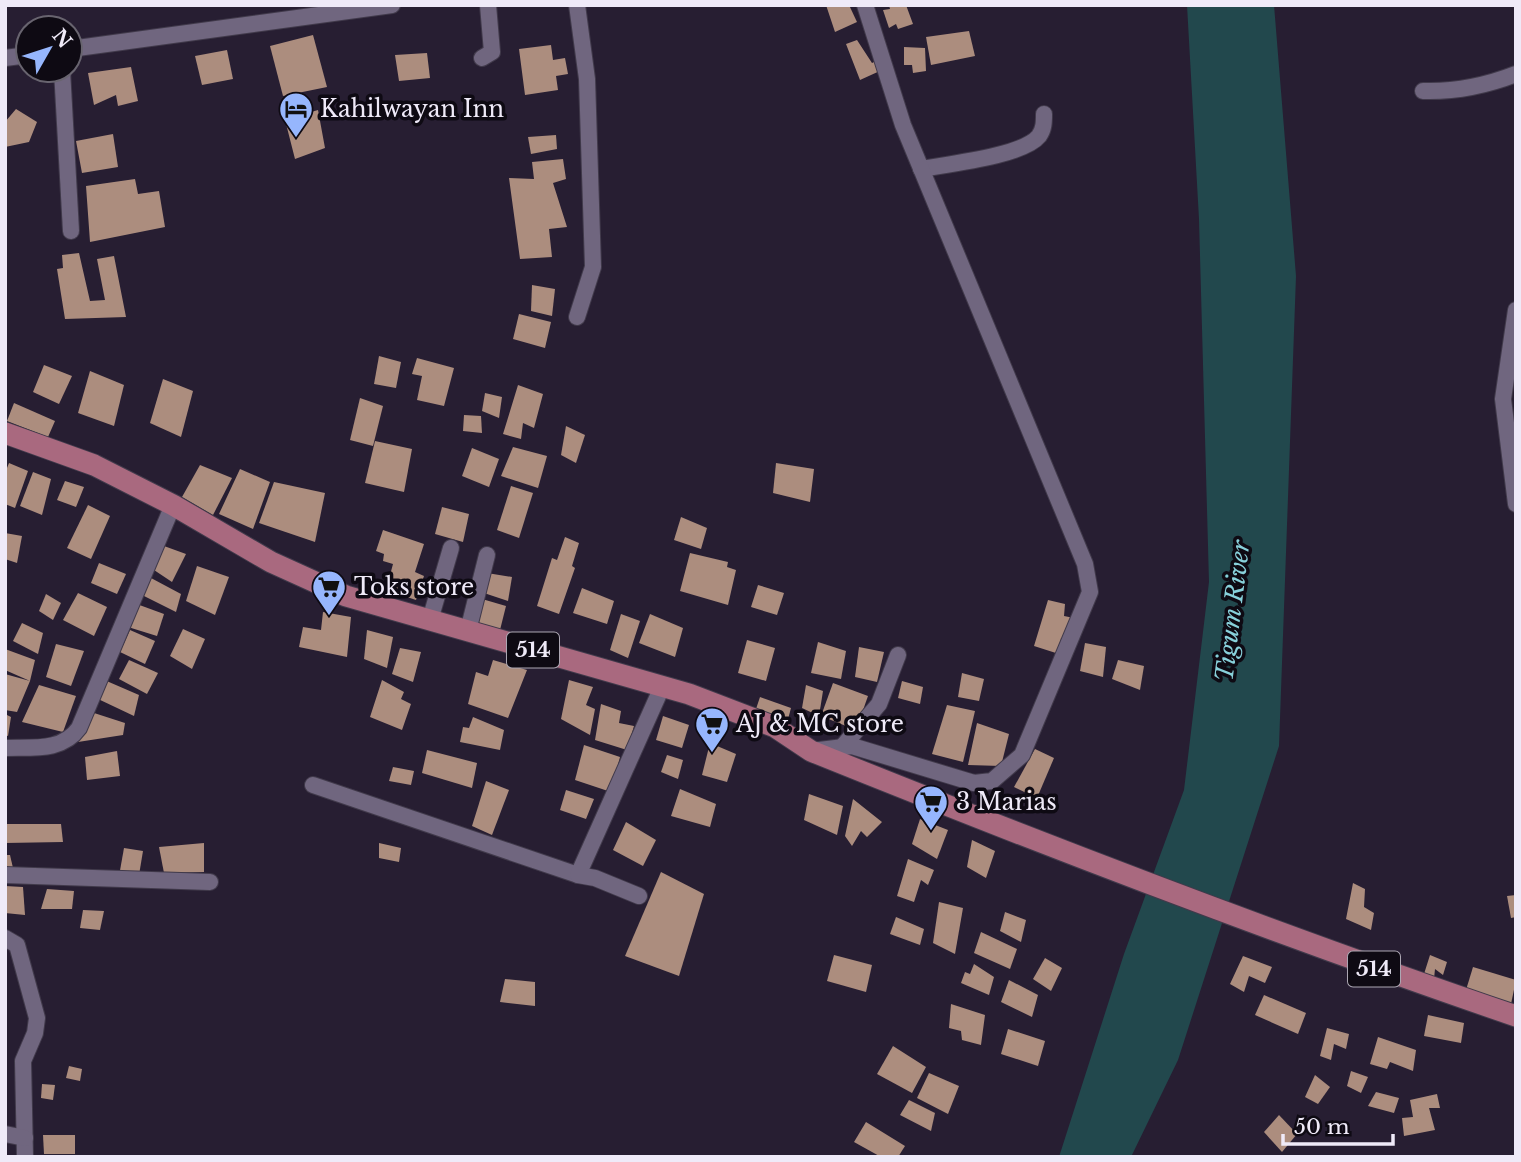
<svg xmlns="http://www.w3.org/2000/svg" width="1521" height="1162" font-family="'Libre Baskerville',serif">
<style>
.water{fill:#22484d}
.building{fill:#ac8d7e}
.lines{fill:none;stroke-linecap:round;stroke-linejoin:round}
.minor-casing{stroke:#413a4b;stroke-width:18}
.major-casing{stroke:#413a4b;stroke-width:23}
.minor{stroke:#70667f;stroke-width:16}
.major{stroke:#a9697f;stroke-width:21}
.labels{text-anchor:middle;stroke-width:7;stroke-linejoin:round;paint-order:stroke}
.shield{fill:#0e0a13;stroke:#aca7b3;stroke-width:2}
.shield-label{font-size:21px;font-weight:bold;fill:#efeaf8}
.poi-label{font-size:23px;fill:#efeaf8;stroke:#0e0a13;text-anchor:start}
.water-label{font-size:24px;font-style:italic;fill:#88d1db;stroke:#0e0a13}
</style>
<rect width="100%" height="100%" fill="#271e32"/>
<path class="water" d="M1187,5H1274L1296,276L1279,746L1178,1060L1131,1157H1059L1124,954L1184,790L1209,582L1199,219Z"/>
<g class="building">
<path d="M826,5H849L857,22L835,32Z"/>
<path d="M889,5H906L913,24L898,29L896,24L889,28L883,10L890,9Z"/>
<path d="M969,31L975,56L931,65L926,37Z"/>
<path d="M313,35L327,87L283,96L270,46Z"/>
<path d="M857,40L872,63L878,60L882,70L860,80L846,44Z"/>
<path d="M551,45L553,60L565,58L568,74L556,76L558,90L525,95L519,49Z"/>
<path d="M904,47L925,48L926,71L913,73L912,65H904Z"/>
<path d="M227,50L233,79L202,85L195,56Z"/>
<path d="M427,53L430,78L399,81L395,55Z"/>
<path d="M131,67L138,101L118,106L116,95L94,105L88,73Z"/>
<path d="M301,108L304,114L318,110L325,148L295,159L283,112Z"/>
<path d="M16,109L37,122L29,142L5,147V122Z"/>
<path d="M113,134L118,167L82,173L76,141Z"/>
<path d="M556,135L557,149L531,154L528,137Z"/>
<path d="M563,159L566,179L553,183L567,227L549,229L552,257L520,259L509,178L534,179L532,162Z"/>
<path d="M135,179L138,194L159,191L165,227L90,242L86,186Z"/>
<path d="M79,253L90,301L105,300L97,259L114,256L126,317L65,319L57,269L63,268L62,255Z"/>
<path d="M532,285L555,289L552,316L531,311Z"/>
<path d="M519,314L551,322L545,348L513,339Z"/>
<path d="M379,356L401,362L396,388L374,384Z"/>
<path d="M417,358L454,368L444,406L417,400L422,376L412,374Z"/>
<path d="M44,365L72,376L59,404L33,392Z"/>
<path d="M90,371L124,385L114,426L78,413Z"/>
<path d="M163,379L193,391L181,437L150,423Z"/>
<path d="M518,385L543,394L534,428L523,423L521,439L503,434Z"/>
<path d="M485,393L502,397L499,418L482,411Z"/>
<path d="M360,398L383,406L373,446L350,440Z"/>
<path d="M14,403L55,421L48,437L7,421Z"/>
<path d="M464,415L481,416L482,433L463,431Z"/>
<path d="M566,426L585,435L576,463L561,455Z"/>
<path d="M375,441L412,449L404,492L365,483Z"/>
<path d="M513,447L547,456L538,488L501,476Z"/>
<path d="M472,448L499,459L489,487L462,476Z"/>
<path d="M9,463L28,471L15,508L5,504V473Z"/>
<path d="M776,463L814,469L810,502L773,493Z"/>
<path d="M200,465L232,478L213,515L182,497Z"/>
<path d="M240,469L270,482L253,529L219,514Z"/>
<path d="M33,472L51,479L42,515L20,506Z"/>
<path d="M65,481L84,487L76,507L57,500Z"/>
<path d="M274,482L325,493L315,542L259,523Z"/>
<path d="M511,486L533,493L519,538L497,530Z"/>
<path d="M88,505L110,516L91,559L67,548Z"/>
<path d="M442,507L469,514L463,542L435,534Z"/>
<path d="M681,517L707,528L701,549L674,540Z"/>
<path d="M383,530L424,544L415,572L424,576L416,600L386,590L393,564L383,561L384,554L376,551Z"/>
<path d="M5,533L22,536L17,563L5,559Z"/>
<path d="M565,537L579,543L572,566L575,568L559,614L537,606L552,558L557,560Z"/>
<path d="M164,546L186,554L172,582L154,570Z"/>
<path d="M690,553L728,562L727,567L736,570L728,605L680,591Z"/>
<path d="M99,563L126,574L117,594L91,583Z"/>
<path d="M197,566L229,577L215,615L186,601Z"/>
<path d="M487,573L512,577L508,601L484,593Z"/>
<path d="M151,578L181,594L176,612L142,595Z"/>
<path d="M758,585L784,593L777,615L751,607Z"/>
<path d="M582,588L614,601L607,624L573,613Z"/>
<path d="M78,593L107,607L94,636L63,620Z"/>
<path d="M46,594L61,603L53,620L39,611Z"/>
<path d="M482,599L506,606L500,630L477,623Z"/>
<path d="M1048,600L1065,604L1064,616L1074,618L1067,638H1061L1059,654L1034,646Z"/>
<path d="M134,603L164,614L157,636L128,627Z"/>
<path d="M323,612L351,617L347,657L299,647L303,627L321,630Z"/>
<path d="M621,614L640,621L628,658L610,650Z"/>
<path d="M650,614L683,628L675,657L639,643Z"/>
<path d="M22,623L43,633L38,654L13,641Z"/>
<path d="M183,629L205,639L192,669L170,656Z"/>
<path d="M130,630L155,641L145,664L120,652Z"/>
<path d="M367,630L393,637L387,668L364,659Z"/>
<path d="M747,640L775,648L766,681L738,673Z"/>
<path d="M818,642L846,651L841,679L811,673Z"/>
<path d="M1085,643L1106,647L1103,677L1080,671Z"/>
<path d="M56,644L84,651L71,686L46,677Z"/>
<path d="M859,647L884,652L877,682L855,677Z"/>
<path d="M400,648L421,652L413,682L392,674Z"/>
<path d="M5,649L35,660L30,681L17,712L5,710V674L30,681L5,670Z"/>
<path d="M129,660L158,673L147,694L119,679Z"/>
<path d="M493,660L527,670L508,718L468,704L476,672L488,676Z"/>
<path d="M1118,660L1144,666L1140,690L1112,679Z"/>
<path d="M962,673L984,679L979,701L958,697Z"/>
<path d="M102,679L139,695L134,716L96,698Z"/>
<path d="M382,680L404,692L401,699L411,704L402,730L370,717Z"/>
<path d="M569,680L593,687L586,705L595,709L590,735L561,719Z"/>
<path d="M902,681L923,687L920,704L898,698Z"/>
<path d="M833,683L868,696L856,730L821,716Z"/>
<path d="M39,685L76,696L63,732L22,722Z"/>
<path d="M806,685L823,691L819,716L802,708Z"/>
<path d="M760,697L791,708L787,723L755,712Z"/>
<path d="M601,704L621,711L619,723L634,726L627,750L595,740Z"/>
<path d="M947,705L975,711L963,762L932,754Z"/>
<path d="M91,712L125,723L123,735L78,742Z"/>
<path d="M5,714L11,717L8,736L5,735Z"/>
<path d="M663,716L689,725L682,748L656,740Z"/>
<path d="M473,717L504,730L500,750L460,742L463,727L469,728Z"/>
<path d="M977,723L1009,734L1001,766L968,765Z"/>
<path d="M710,743L736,754L727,782L702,775Z"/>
<path d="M584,745L620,757L611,792L575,780Z"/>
<path d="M1035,749L1054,758L1037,798L1014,787Z"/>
<path d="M427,750L477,763L472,788L422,773Z"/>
<path d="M117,751L120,776L87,780L85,757Z"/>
<path d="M667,755L683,760L678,779L661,772Z"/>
<path d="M393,767L414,771L411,785L389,781Z"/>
<path d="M486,781L509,790L492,835L472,826Z"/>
<path d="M680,789L716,804L710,827L671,816Z"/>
<path d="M566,790L594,799L586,819L560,810Z"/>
<path d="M809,794L843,806L837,835L804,820Z"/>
<path d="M853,799L882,822L867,837L861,831L852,846L845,836Z"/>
<path d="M920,819L948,830L937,859L912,844Z"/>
<path d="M626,822L656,840L643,866L613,850Z"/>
<path d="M5,824H61L63,842L5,843Z"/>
<path d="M972,840L995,851L986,878L967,867Z"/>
<path d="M204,843V872L164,873L159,847Z"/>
<path d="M379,843L401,848L399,862L379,858Z"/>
<path d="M124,848L143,851L139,875L119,876Z"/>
<path d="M5,855H10L13,868L5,869Z"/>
<path d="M908,859L934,870L928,885L921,880L914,902L897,896Z"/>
<path d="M661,872L704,894L679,976L625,956Z"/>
<path d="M1353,883L1365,889L1364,907L1374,913L1371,930L1346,919Z"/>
<path d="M5,886L23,887L25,915L5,913Z"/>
<path d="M47,889L74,891L72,909H41Z"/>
<path d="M1516,895V917L1511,918L1507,896Z"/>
<path d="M939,902L963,908L955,954L933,943Z"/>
<path d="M83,910L104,911L100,930L80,928Z"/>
<path d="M1005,912L1026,920L1021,942L1000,931Z"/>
<path d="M896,917L924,929L920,945L890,934Z"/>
<path d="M981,932L1017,949L1010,969L974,953Z"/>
<path d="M834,955L872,965L866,992L827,981Z"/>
<path d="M1430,955L1447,962L1443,975L1435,969L1434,979L1424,974Z"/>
<path d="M1243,956L1272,967L1265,983L1249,976L1244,992L1230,984Z"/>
<path d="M1045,958L1062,968L1051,991L1033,979Z"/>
<path d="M974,964L994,977L989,995L961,983L965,972L970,974Z"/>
<path d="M1473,967L1516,980L1511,1004L1466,990Z"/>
<path d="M505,979L535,982V1006L500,1002Z"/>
<path d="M1009,980L1038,995L1032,1017L1001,1002Z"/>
<path d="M1264,995L1306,1013L1298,1034L1255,1015Z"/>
<path d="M951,1004L985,1015L981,1045L962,1040L961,1031L949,1028Z"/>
<path d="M1428,1015L1464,1023L1461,1043L1424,1036Z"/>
<path d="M1327,1028L1349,1034L1346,1049L1334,1044L1331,1060L1320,1056Z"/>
<path d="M1008,1029L1045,1041L1038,1066L1001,1054Z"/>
<path d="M1378,1037L1416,1050L1413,1071L1390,1062L1387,1069L1370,1064Z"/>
<path d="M893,1046L926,1067L912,1093L877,1074Z"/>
<path d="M69,1066L82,1069L80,1081L66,1078Z"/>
<path d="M1351,1071L1368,1077L1361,1093L1347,1086Z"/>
<path d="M929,1073L959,1086L948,1114L917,1098Z"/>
<path d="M1315,1075L1330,1087L1318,1104L1305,1097Z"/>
<path d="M42,1084L55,1085L53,1100L41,1098Z"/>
<path d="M1376,1092L1399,1098L1394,1113L1368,1106Z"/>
<path d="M1437,1094L1440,1108H1429L1435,1130L1404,1136L1402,1118L1413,1117L1410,1100Z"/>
<path d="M909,1100L935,1113L931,1131L900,1115Z"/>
<path d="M1279,1115L1297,1134L1282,1152L1264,1132Z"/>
<path d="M866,1122L905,1146L898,1157H881L854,1142Z"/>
<path d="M43,1135H75V1154H44Z"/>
</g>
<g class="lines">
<g class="minor-casing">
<g id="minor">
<path d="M577,5L587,79L593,267L577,317"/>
<path d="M70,49L392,5"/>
<path d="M5,58L28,55"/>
<path d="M482,58L492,52L488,5"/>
<path d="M62,70L71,231"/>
<path d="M1423,91C1456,92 1485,86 1516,74"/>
<path d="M921,169C948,164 1023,156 1039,136C1044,129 1044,122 1044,114"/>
<path d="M1516,310L1503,399L1516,504"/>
<path d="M430,620L451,548"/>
<path d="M468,631L487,555"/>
<path d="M843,746L879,704L898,655"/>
<path d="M5,748C32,747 62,752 79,728L173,505"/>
<path d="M811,751L852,746L974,783L992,781L1022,755L1090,592L1085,564L903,125L865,5"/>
<path d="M313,785L578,875"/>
<path d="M5,875L210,882"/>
<path d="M639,896L595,878L578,875L662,687"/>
<path d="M5,938L17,945L37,1018L35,1033L23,1061L25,1157"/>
<path d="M5,1134L25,1138"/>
</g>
</g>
<g class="major-casing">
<path id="major" d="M5,433L94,465L173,505L271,562L346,596L689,694L775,727L811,751C1044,845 1278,935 1516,1016"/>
</g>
<use href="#minor" class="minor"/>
<use href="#major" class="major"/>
</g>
<defs>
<g id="hotel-pin" transform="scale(1.75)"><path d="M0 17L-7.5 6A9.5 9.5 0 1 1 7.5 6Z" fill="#96b6fd" stroke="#0e0a13"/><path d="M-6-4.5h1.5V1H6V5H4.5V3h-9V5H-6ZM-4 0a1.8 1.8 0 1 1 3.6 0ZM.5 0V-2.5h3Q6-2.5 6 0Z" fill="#111"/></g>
<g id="supermarket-pin" transform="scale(1.75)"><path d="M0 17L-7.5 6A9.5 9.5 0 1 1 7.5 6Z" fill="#96b6fd" stroke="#0e0a13"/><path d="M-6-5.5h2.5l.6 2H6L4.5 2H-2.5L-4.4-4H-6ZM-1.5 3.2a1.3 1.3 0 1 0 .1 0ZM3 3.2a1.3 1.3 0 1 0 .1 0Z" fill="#111"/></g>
</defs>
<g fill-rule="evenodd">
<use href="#hotel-pin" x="296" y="109"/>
<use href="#supermarket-pin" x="329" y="587"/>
<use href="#supermarket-pin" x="712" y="724"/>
<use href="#supermarket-pin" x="931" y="802"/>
</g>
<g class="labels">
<g class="shield">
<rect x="507" y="632.5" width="52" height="35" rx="5"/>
<rect x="1348" y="951.5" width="52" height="35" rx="5"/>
</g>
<g class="shield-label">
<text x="533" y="657">514</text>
<text x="1374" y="976">514</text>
</g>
<g class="poi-label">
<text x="320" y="117">Kahilwayan Inn</text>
<text x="354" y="595">Toks store</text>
<text x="736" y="732">AJ &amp; MC store</text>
<text x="956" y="810">3 Marias</text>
</g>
<g class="water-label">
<text transform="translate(1233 611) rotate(-83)" y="8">Tigum River</text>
</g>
</g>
<rect width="1521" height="1162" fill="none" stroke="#efeaf8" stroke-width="14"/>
<g transform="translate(49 49) rotate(51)"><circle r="33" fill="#0e0a13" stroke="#68646f" stroke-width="2"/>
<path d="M0-5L12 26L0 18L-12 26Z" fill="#96b6fd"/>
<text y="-10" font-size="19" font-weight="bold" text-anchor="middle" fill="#efeaf8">N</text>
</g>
<path d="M1283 1134v10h110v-10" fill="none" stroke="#efeaf8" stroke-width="3.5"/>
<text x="1294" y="1134" font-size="21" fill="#efeaf8" stroke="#0e0a13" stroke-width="5" paint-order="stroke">50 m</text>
</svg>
